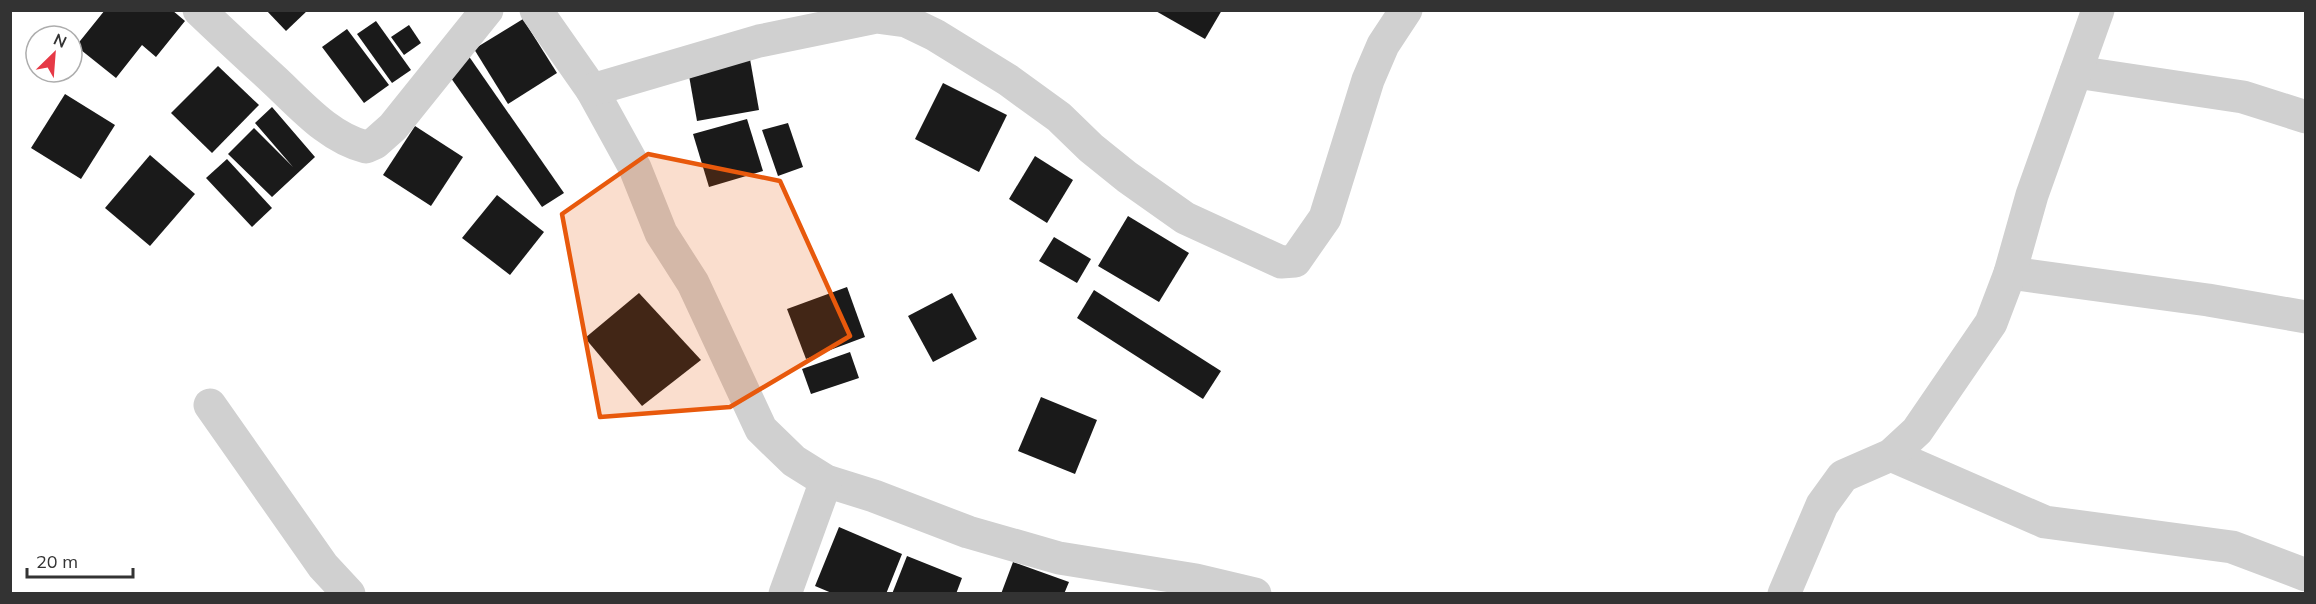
<svg xmlns="http://www.w3.org/2000/svg" width="2316" height="604" font-family="Mulish,sans-serif">
<style>
.building{fill:#1a1a1a}
.lines{fill:none;stroke-linecap:round;stroke-linejoin:round}
.minor{stroke:#d0d0d0;stroke-width:33}
.marked{fill:#e8590c;fill-opacity:0.2;stroke:#e8590c;stroke-width:4.5;stroke-linejoin:round}
</style>
<rect width="100%" height="100%" fill="#fff"/>
<g class="building">
<path d="M105,10H172L185,21L156,57L142,45L116,78L76,46Z"/>
<path d="M266,10H308L286,31Z"/>
<path d="M1154,10H1222L1205,39Z"/>
<path d="M523,19L557,73L508,104L474,49Z"/>
<path d="M376,21L411,70L392,83L357,34Z"/>
<path d="M409,25L421,43L404,55L391,37Z"/>
<path d="M347,29L389,85L364,103L322,47Z"/>
<path d="M468,55L564,193L542,207L446,71Z"/>
<path d="M750,59L759,110L697,121L688,70Z"/>
<path d="M218,66L259,105L212,153L171,113Z"/>
<path d="M943,83L1007,115L979,172L915,139Z"/>
<path d="M65,94L115,125L81,179L31,148Z"/>
<path d="M272,107L315,157L272,197L228,154L254,128L293,167L255,123Z"/>
<path d="M747,119L763,171L709,187L693,134Z"/>
<path d="M788,123L803,167L778,176L762,130Z"/>
<path d="M415,126L463,157L431,206L383,175Z"/>
<path d="M150,155L195,194L150,246L105,208Z"/>
<path d="M1035,156L1073,180L1047,223L1009,199Z"/>
<path d="M227,159L272,208L252,227L206,178Z"/>
<path d="M497,195L544,232L510,275L462,238Z"/>
<path d="M1128,216L1189,253L1159,302L1098,266Z"/>
<path d="M1054,237L1091,259L1077,283L1039,261Z"/>
<path d="M847,287L865,337L806,359L787,309Z"/>
<path d="M1094,290L1221,371L1203,399L1077,318Z"/>
<path d="M639,293L701,360L642,406L585,338Z"/>
<path d="M952,293L977,339L933,362L908,316Z"/>
<path d="M850,352L859,378L811,394L802,369Z"/>
<path d="M1041,397L1097,420L1075,474L1018,451Z"/>
<path d="M839,527L902,554L886,594H834L815,586Z"/>
<path d="M907,556L962,578L956,594H892Z"/>
<path d="M1013,562L1069,582L1064,594H1001Z"/>
</g>
<g class="lines">
<g class="minor">
<path d="M199,10C224,34 249,57 274,80C301,105 329,138 366,147L375,143L393,127L487,10"/>
<path d="M536,10L592,90L635,168L661,233L693,283L761,429L794,461L826,481L874,496L968,532L1059,558L1196,580L1255,594"/>
<path d="M2076,72L2243,97L2306,117"/>
<path d="M592,90L759,41L876,17L906,21L935,35L1008,80L1059,117L1091,148L1127,177L1185,218L1281,262L1295,261L1325,218L1368,80L1383,45L1406,10"/>
<path d="M2010,273L2208,300L2306,317"/>
<path d="M210,405L323,566L349,594"/>
<path d="M1891,455L2045,522L2232,547L2306,575"/>
<path d="M785,594L826,481"/>
<path d="M1784,594L1822,505L1843,476L1891,455L1917,431L1991,323L2010,273L2032,195L2098,10"/>
</g>
</g>
<path class="marked" d="M648,154L780,181L850,336L730,407L600,417L562,214Z"/>
<rect width="2316" height="604" fill="none" stroke="#333333" stroke-width="24"/>
<g transform="translate(54 54) rotate(25)"><circle r="28" fill="#ffffff" stroke="#adadad" stroke-width="1.5"/>
<path d="M0-4.5L10 22L0 15L-10 22Z" fill="#e63946"/>
<text y="-9" font-size="16" font-weight="bold" text-anchor="middle" fill="#333333">N</text>
</g>
<path d="M27 568v9h106v-9" fill="none" stroke="#333333" stroke-width="3"/>
<text x="36" y="568" font-size="18" fill="#333333" stroke="#ffffff" stroke-width="4.5" paint-order="stroke">20 m</text>
</svg>
